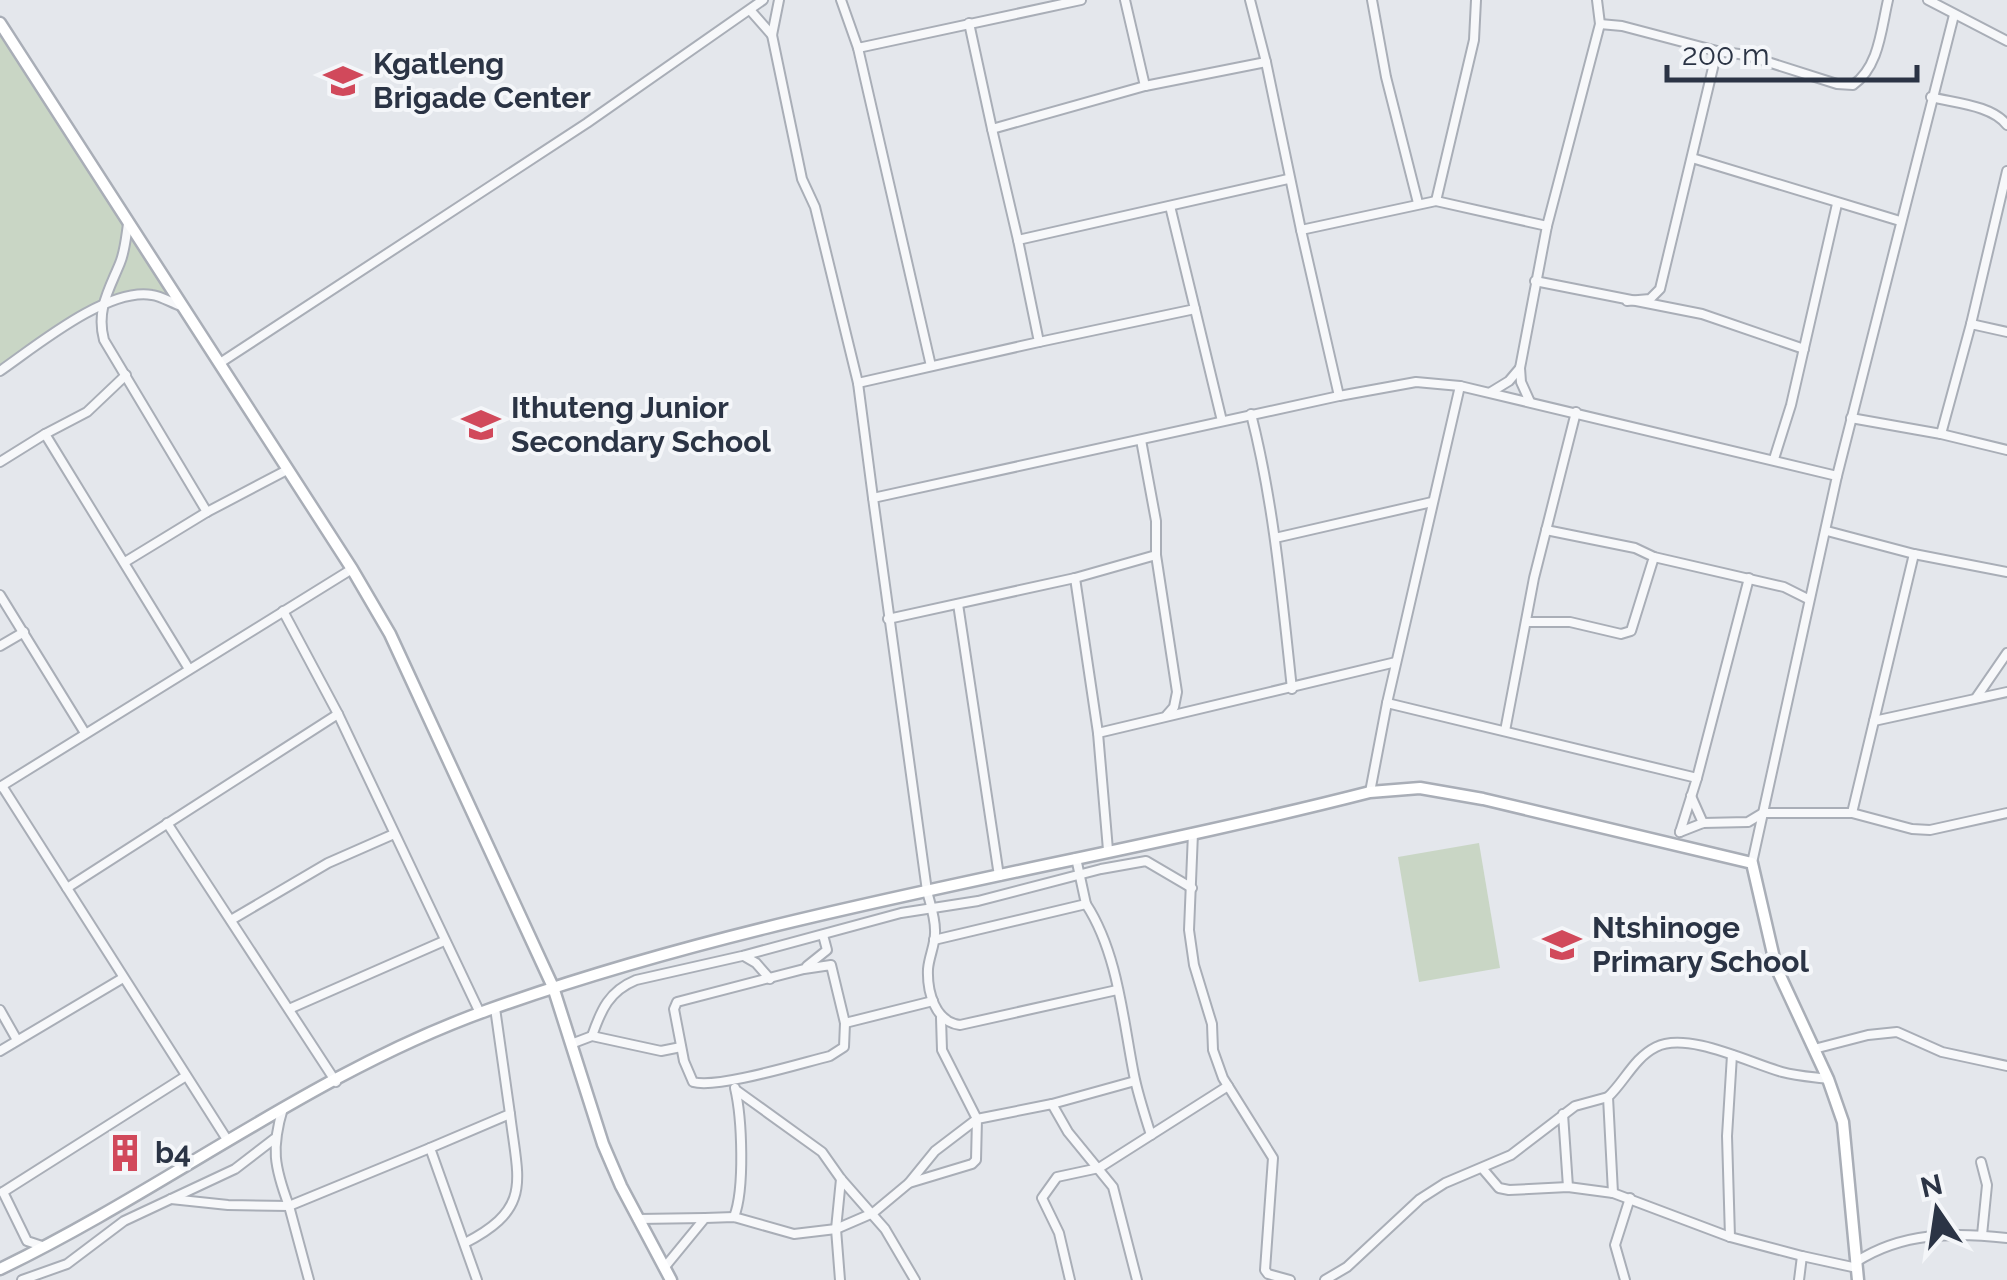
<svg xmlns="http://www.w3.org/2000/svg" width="2007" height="1280" font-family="Raleway,sans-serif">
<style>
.green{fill:#c9d6c5}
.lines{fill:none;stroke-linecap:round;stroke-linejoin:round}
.street-casing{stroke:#a9aeb7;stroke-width:12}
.secondary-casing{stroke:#a9aeb7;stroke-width:15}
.street{stroke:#f7f8fa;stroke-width:8}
.secondary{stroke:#fff;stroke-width:10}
.labels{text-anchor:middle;stroke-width:8;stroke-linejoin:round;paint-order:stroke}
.poi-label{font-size:30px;font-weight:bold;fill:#2b3445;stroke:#f4f6f9;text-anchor:start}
</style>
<rect width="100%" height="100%" fill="#e4e7ec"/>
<g class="green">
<path d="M0,23L181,306L152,295L102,305L0,371Z"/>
<path d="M1479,843L1500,968L1419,982L1398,857Z"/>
</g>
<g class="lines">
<g class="street-casing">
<g id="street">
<path d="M779,0L772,35L802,179L815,207L858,383L873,498"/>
<path d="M841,0L858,48L1081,0"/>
<path d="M1125,0L1145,86"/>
<path d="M1250,0L1266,62L1301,230"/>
<path d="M1372,0L1386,77L1418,203"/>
<path d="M1928,0L2007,41"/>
<path d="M750,10L772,35"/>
<path d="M969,23L992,129"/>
<path d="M1600,24L1622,26L1717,51L1746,55L1837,84L1853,85C1879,67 1881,30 1888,0"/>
<path d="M858,48L931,366"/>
<path d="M1931,97C1954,103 1992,105 2007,125"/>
<path d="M1692,158L1900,221"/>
<path d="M1436,201L1474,40L1476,0"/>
<path d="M128,224C126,237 125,251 120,263C109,290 96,310 104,340L207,512"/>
<path d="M1018,240L992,129L1145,86L1266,62"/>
<path d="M1535,281L1702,314L1804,349"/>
<path d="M1627,301L1650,299L1660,289L1717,51"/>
<path d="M1195,309L1222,421"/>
<path d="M1971,324L2007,171"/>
<path d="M1039,342L1195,309L1170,206"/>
<path d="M220,363L587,123L763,0"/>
<path d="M1520,368L1521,382L1530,402"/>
<path d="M0,371C35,347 107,287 152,295C161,296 172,303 181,306"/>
<path d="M858,383L1039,342L1018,240L1288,179"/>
<path d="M1491,392L1509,381L1520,368L1547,226L1600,24L1597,0"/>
<path d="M1339,396L1301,230L1436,201L1547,226"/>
<path d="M1251,414C1274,504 1282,597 1292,689"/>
<path d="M1851,418L1941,434L1971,324L2007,332"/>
<path d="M45,434L87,412L126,375"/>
<path d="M1941,434L2007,450"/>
<path d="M1774,459L1791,405L1837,204"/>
<path d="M0,462L45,434L189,669"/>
<path d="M1837,476L1954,15"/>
<path d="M1827,531L1914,554L2007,572"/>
<path d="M1275,538L1432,502"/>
<path d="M1156,555L1177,692L1174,707L1167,715"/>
<path d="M1654,557L1784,587L1808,599"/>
<path d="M125,562L207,512L287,470"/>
<path d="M1075,578L1098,733"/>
<path d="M0,595L85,733"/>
<path d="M958,604L999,876"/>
<path d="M283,611L338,714L480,1013"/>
<path d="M888,619L1075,578L1156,555V521L1141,440"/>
<path d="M1526,622H1570L1621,634L1631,631L1654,557L1635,548L1546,530"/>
<path d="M0,646L24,632"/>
<path d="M1976,698L2007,653"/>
<path d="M1387,703L1697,778L1680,832"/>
<path d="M1874,721L1914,554"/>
<path d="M1505,731L1534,578L1576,412"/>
<path d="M1697,778L1749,578"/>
<path d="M2,786L228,1141"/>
<path d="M0,787L352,569"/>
<path d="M1370,792L1387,703L1460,386L1837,476L1763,813L1748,822L1703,823L1680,832"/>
<path d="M1691,796L1703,823"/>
<path d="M1852,813L1874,721L2007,692"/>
<path d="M167,823L336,1082"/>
<path d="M1193,833L1189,930L1194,965L1212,1024L1213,1050L1223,1078L1273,1158L1265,1270L1268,1274L1290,1280"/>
<path d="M1108,850L1098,733L1396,662"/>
<path d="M1752,863L1763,813H1852L1912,829L1930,830L2007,813"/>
<path d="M67,888L338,714"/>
<path d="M1086,904C1118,953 1123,1020 1134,1075C1138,1095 1145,1116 1151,1135"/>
<path d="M231,920L328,863L394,834"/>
<path d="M934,940L1086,904L1076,858"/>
<path d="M744,956L756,963L770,979"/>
<path d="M831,965L845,1023L844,1047L830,1056C801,1063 718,1089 693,1082L684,1061L674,1009L677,1002L804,969Z"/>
<path d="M807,966L827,950L823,935"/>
<path d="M1117,990L960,1025C935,1022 927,992 928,969C929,956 936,943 935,930C935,917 930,903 927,891L873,498L1339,396L1416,382L1460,386"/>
<path d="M289,1009L444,941"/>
<path d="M0,1010L17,1040"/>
<path d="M845,1023L933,1001"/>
<path d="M592,1036C601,1010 609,991 636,980L742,956L901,913L978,901L1101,869L1146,861L1192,888"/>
<path d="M571,1044L592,1036L661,1051L681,1047"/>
<path d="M1814,1049L1868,1035L1897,1032L1942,1052L2007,1066"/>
<path d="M0,1051L123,978"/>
<path d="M736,1090L822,1152L841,1179L885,1229L915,1280"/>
<path d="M1052,1104L1135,1081"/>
<path d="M283,1108C271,1148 274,1166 289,1206L430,1148"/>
<path d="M1563,1114L1568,1187"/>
<path d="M1981,1162L1987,1185L1982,1235"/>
<path d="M1482,1168L1499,1188L1509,1190L1568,1187L1613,1193L1730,1237L1802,1256"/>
<path d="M909,1183L935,1151L977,1119L942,1050L941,1018"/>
<path d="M3,1192L186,1076"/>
<path d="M3,1192L27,1241L42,1246"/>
<path d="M1613,1193L1608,1097C1625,1081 1634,1058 1656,1047C1687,1031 1750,1063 1782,1072C1797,1076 1813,1077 1828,1079"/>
<path d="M171,1199L228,1205L289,1206L309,1280"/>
<path d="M734,1217C745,1189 742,1118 735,1088"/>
<path d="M638,1219L705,1218"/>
<path d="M1730,1237L1727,1136L1732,1055"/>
<path d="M465,1243C533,1208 518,1181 510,1114"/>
<path d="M1856,1262C1902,1232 1955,1232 2007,1238"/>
<path d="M664,1268L705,1218L734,1217L794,1234L836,1229L873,1213L909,1183L972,1164L976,1160L977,1119L1052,1104L1068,1132L1113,1187L1137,1280"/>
<path d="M22,1280L67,1264L124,1221L235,1169L274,1139"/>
<path d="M477,1280L430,1148L510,1114L495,1008"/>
<path d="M840,1280L836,1229L841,1179"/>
<path d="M1070,1280L1059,1233L1042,1198L1057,1177L1099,1168L1228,1086"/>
<path d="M1325,1280L1347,1267L1420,1199L1445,1183L1511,1155L1575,1106L1608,1097"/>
<path d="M1625,1280L1615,1245L1630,1198"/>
<path d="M1799,1280L1802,1256L1857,1268"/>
</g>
</g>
<g class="secondary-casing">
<g id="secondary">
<path d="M0,23L352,569L390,634L553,987L603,1144L621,1186L671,1280"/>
<path d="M0,1269C166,1189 314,1072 488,1010C773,908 1077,867 1370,792L1420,788L1483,799L1752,863L1776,967L1828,1079L1843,1122L1858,1280"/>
</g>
</g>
<use href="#street" class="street"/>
<use href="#secondary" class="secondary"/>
</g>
<defs>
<g id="school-bare" transform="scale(3)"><path d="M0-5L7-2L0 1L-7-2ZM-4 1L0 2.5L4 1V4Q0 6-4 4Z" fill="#d1495b" stroke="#f4f6f9" stroke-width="2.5" paint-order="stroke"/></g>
<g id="building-bare" transform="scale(3)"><path d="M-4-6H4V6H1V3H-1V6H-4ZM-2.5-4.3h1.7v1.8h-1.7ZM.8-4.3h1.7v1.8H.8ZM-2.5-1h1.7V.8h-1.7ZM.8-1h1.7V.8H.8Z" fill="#d1495b" stroke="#f4f6f9" stroke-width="2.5" paint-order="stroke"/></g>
</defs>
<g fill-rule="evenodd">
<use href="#school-bare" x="343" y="81"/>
<use href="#school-bare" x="481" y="425"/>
<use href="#school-bare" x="1562" y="945"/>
<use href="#building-bare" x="125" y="1153"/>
</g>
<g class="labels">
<g class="poi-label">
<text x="373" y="74">Kgatleng<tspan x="373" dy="34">Brigade Center</tspan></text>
<text x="511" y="418">Ithuteng Junior<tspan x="511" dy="34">Secondary School</tspan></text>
<text x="1592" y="938">Ntshinoge<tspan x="1592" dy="34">Primary School</tspan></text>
<text x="155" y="1163">b4</text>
</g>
</g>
<g transform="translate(1937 1210) rotate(347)" stroke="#f4f6f9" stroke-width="8" paint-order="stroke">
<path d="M0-8L18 38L0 25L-18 38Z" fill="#2b3445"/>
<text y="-15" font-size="28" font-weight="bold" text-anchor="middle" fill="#2b3445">N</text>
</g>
<path d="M1667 65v15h250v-15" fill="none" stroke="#2b3445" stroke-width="5"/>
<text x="1682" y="65" font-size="30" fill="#2b3445" stroke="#f4f6f9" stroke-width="8" paint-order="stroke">200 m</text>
</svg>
